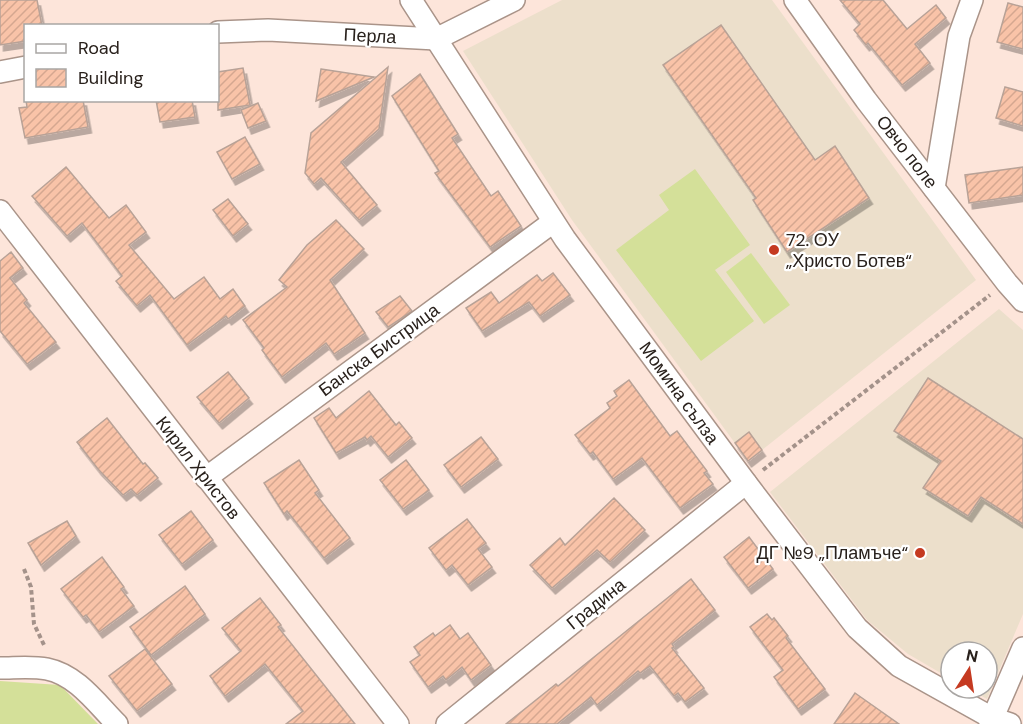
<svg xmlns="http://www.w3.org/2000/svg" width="1023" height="724" font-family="'DM Sans',sans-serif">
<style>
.education{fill:#ecdfcb}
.grass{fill:#d4e099}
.building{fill:url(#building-hatch);stroke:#b8a297;stroke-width:1.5;filter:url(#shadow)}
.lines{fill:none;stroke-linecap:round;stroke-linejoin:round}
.minor-casing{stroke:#aa9489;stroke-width:24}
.path{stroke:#a4928a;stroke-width:4;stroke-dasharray:4.5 3;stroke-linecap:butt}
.minor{stroke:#fff;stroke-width:21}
.poi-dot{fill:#c53a21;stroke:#fff;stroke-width:2}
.labels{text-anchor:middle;stroke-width:4.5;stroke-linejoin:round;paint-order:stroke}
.street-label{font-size:18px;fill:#29211c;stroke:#fff}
.poi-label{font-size:18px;fill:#29211c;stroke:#fff;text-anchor:start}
</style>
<defs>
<pattern id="building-hatch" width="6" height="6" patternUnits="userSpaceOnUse" patternTransform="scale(1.5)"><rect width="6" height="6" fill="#f9c3a8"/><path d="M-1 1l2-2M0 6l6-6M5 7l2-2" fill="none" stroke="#d5a790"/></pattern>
<filter id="shadow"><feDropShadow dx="3.5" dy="6" stdDeviation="0" flood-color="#0004"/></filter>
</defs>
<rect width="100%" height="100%" fill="#fde5da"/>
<g class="education">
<path d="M562,0H772L976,280L748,461L572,220L463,51Z"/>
<path d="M999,309L1023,330V614L987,699L967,688H987V652H951V679L908,654L867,620L770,492Z"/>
</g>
<g class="grass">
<path d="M695,169L750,245L715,270L754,321L701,361L616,250L669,210L659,195Z"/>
<path d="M751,253L790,305L764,324L726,272Z"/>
<path d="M0,681L60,685L98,724H0Z"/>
</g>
<g class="building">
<path d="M0,0H37L42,26H26V41L0,45Z"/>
<path d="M840,0H883L907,29L936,5L946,18L915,44L930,63L902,85L868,43L866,45L854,30L860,24Z"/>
<path d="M1008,3L1023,7V49L997,42Z"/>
<path d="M721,25L815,160L835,146L869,198L787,252L753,200L756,198L663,65Z"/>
<path d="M388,67L379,129L341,162L377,205L359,220L321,178L314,184L305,173L311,133Z"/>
<path d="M243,68L250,105L218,110V72Z"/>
<path d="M321,69L374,77L316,101Z"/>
<path d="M420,74L458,134L452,138L491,196L498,191L521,226L490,247L435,173L439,171L392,96Z"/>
<path d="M1005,87L1023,92V126L996,118Z"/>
<path d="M26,100H83L88,127L25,138L19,108L27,107Z"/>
<path d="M156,100H192L195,117L160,122Z"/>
<path d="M258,103L266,121L248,128L241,110Z"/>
<path d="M245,137L260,164L232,179L217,152Z"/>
<path d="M66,167L109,218L126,205L146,232L129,245L174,299L204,277L220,299L233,289L245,306L228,319L226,316L187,345L150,295L137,306L116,281L122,276L82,223L67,236L32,196Z"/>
<path d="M1023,167V195L969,203L965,175Z"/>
<path d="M228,199L248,224L233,236L213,210Z"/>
<path d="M336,220L364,249L330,280L365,333L334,354L326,343L282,377L262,350L264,348L243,320L287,287L279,280L307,245Z"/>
<path d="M11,252L23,268L10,278L27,300L24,303L56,342L27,364L0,331V261Z"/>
<path d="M553,273L570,295L540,316L529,302L482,331L466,308L491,292L499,303L537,275L542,281Z"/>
<path d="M400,296L412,311L388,327L376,312Z"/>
<path d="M228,372L249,398L219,423L197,397Z"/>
<path d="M928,378L1023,439V524L981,497L968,516L923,488L941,461L894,431Z"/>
<path d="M629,380L670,436L677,431L707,471L704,473L713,484L680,508L642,458L613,479L593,452L590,454L575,435L610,408L607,403L617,396L614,391Z"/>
<path d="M369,391L396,425L399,422L412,438L388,457L371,436L367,440L365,437L336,453L314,418L329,408L336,418Z"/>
<path d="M107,418L143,464L145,463L158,478L137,495L131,489L123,495L98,469L77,442Z"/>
<path d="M749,432L762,450L748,461L735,443Z"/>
<path d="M481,437L498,459L461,487L444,465Z"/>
<path d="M299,460L319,490L315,493L350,538L324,558L287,511L284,514L264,483Z"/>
<path d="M406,460L429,490L403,509L380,480Z"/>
<path d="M614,498L645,530L610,562L597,550L552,588L530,565L560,538L565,545Z"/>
<path d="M191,511L213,540L182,564L159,535Z"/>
<path d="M467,519L486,543L478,549L492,567L468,585L452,565L446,570L429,548Z"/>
<path d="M67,521L76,536L41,565L28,543Z"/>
<path d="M749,537L773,569L748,588L724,557Z"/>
<path d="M102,557L124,587L121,589L134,606L99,632L86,615L83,617L61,589Z"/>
<path d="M691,579L715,610L672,644L674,647L672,648L704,688L685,702L678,693L674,696L650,666L640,673L638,671L597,705L591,697L557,724H506L556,684L558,686Z"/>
<path d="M185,586L205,614L151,655L130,627Z"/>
<path d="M260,598L281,625L278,627L355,724H286L303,711L265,664L225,696L210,676L241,651L222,628Z"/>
<path d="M767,614L772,620L774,618L788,636L786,638L825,689L798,709L774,677L783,670L750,627Z"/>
<path d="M450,625L460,639L468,633L491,665L471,680L462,667L446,680L443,676L428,687L410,662L420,655L414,647L433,633L435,636Z"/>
<path d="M145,649L172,684L137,711L109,676Z"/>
<path d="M855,693L899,724H834Z"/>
</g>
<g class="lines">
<g class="minor-casing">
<g id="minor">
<path d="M411,0L565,239L746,483L857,628L899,666L992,718L1010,724"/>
<path d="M795,0L866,100L1007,283L1023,301"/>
<path d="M218,32L268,30L436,39L514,0"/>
<path d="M0,72L26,67"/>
<path d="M934,188L959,36L972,0"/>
<path d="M0,211L398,724"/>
<path d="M206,478L553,222"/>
<path d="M0,668C15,668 32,666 47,669C77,675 97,704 117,724"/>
<path d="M447,724L746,483"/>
<path d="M990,724L1023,648"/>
</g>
</g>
<g class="path">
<path d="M763,470L990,295"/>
<path d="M24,569L31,587L34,624L45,647"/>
</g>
<use href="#minor" class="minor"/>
</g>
<g class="poi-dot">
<circle cx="774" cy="250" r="6"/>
<circle cx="920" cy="553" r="6"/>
</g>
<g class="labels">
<g class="street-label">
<text transform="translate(370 36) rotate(3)" y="6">Перла</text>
<text transform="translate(907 152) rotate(52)" y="6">Овчо поле</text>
<text transform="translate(379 350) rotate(-36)" y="6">Банска Бистрица</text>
<text transform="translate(679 393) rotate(54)" y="6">Момина сълза</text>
<text transform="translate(198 468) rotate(52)" y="6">Кирил Христов</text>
<text transform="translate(596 604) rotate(-39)" y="6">Градина</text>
</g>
<g class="poi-label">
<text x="786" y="246">72. ОУ<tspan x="786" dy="21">„Христо Ботев“</tspan></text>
<text x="908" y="559" text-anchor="end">ДГ №9 „Пламъче“</text>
</g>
</g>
<rect x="24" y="24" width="195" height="78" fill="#ffffff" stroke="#a9a6a4" stroke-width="1.5"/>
<rect x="36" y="44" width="30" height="9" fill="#ffffff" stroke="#a9a6a4" stroke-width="1.5"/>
<text x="78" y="54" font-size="18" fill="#29211c">Road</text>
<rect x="36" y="69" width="30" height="18" fill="url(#building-hatch)" stroke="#a9a6a4" stroke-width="1.5"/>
<text x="78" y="84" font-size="18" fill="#29211c">Building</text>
<g transform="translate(969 670) rotate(12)"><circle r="28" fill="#ffffff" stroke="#a9a6a4" stroke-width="1.5"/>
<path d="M0-4.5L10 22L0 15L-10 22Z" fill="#c53a21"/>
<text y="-9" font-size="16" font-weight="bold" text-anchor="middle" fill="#29211c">N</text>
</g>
</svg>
